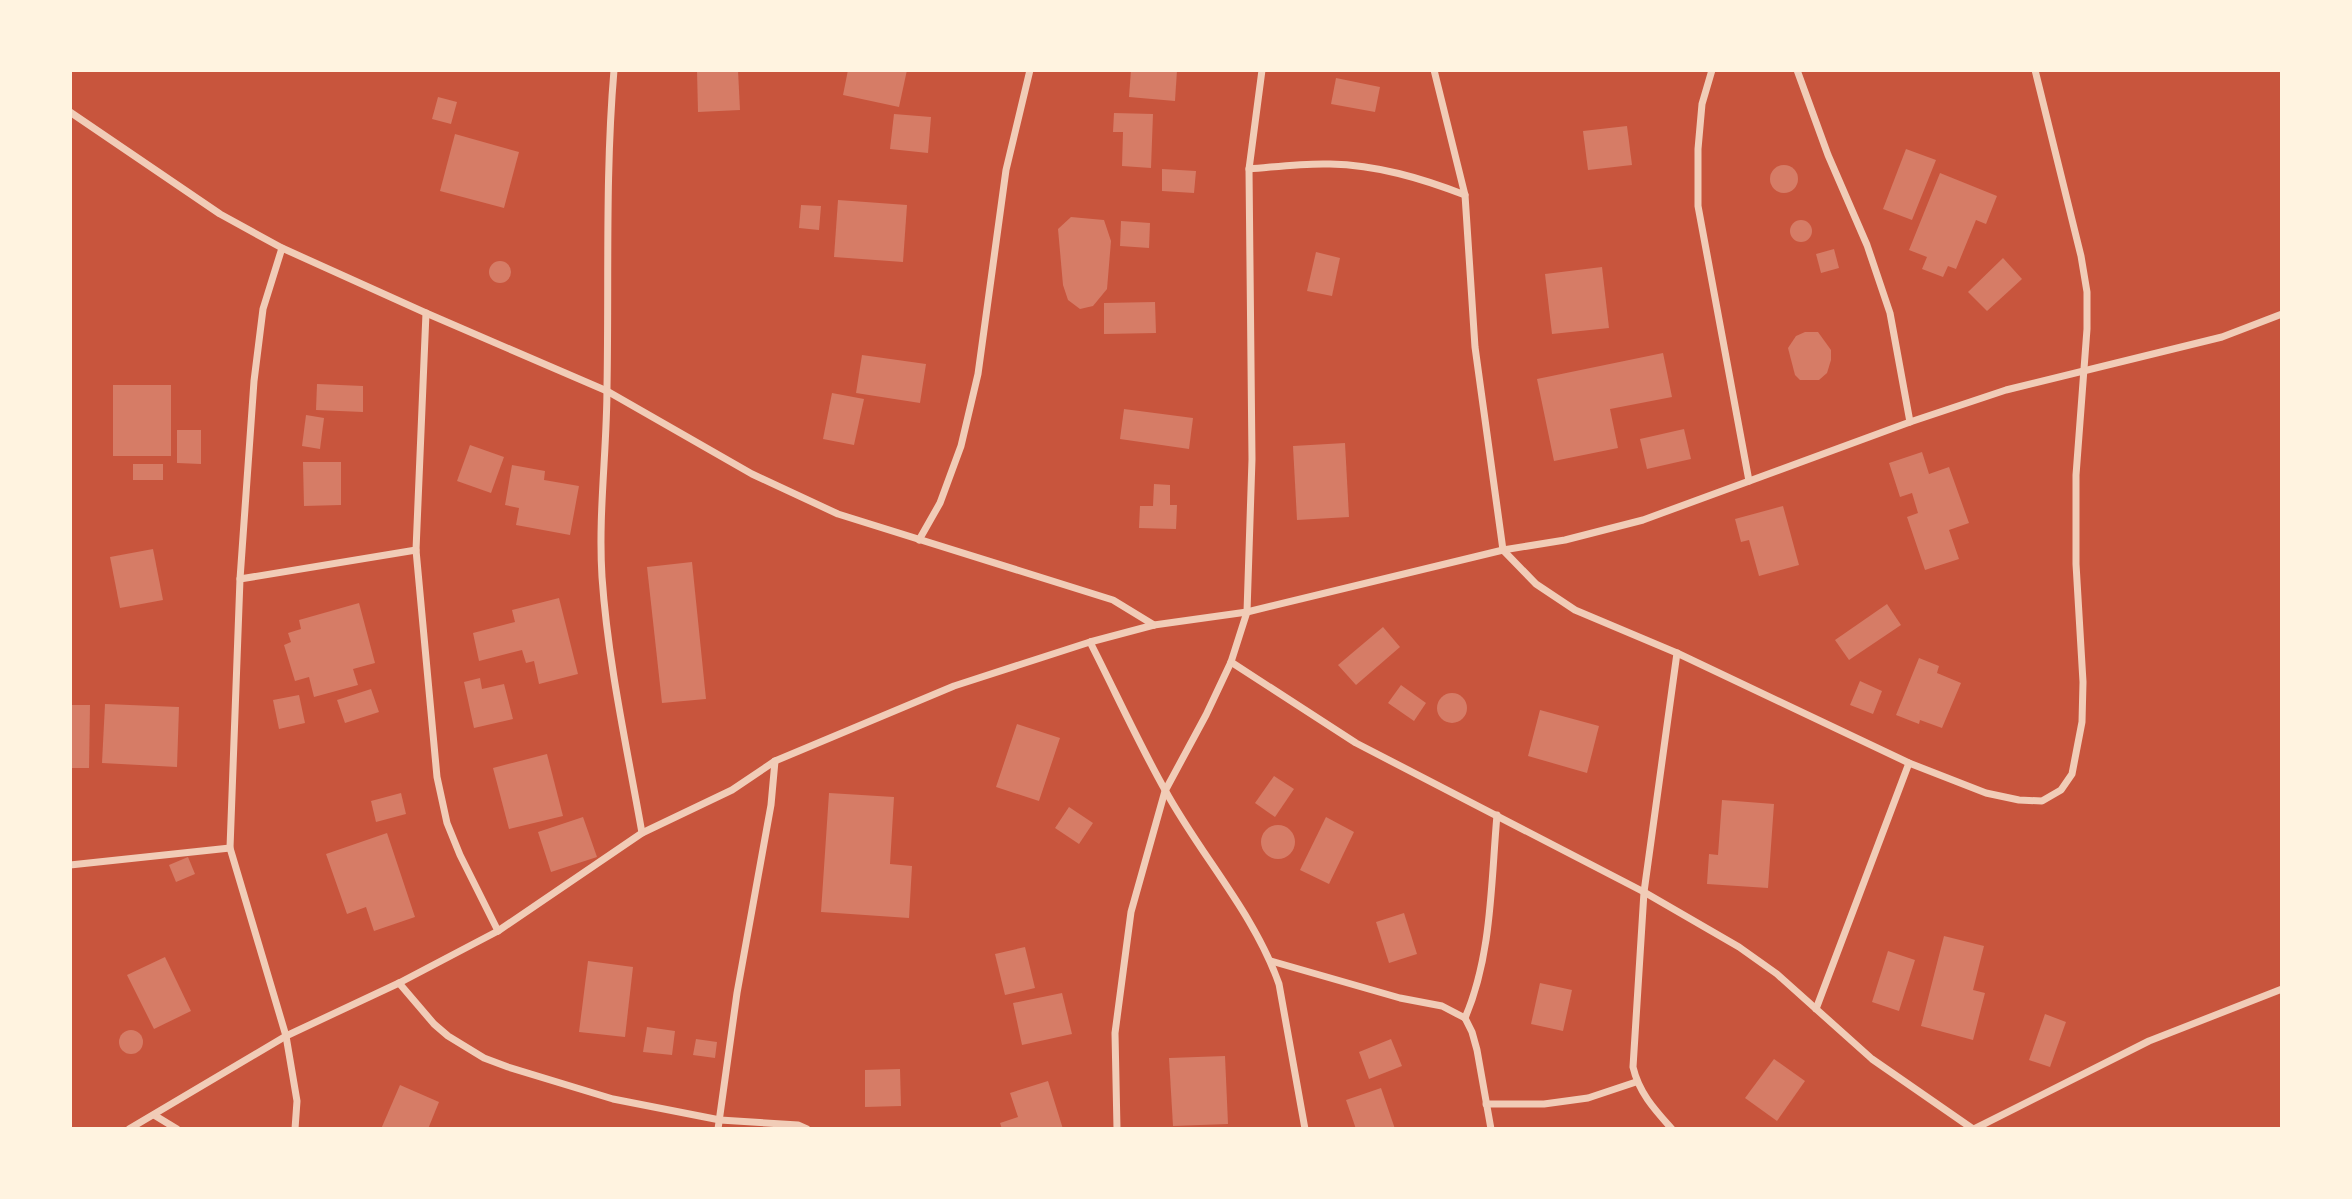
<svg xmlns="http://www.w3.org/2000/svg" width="2352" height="1199" font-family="'Asap Condensed',sans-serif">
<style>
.building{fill:#d67c66}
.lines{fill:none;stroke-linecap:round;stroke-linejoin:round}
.minor{stroke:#f1ccb7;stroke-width:7}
</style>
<rect width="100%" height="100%" fill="#c8553d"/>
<g class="building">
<path d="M697,70H738L740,110L698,112Z"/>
<path d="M848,70H907L899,107L843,95Z"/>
<path d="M1131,70H1177L1175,101L1129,97Z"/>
<path d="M1336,78L1380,87L1375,112L1331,104Z"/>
<path d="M438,97L457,102L451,124L432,119Z"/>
<path d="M1114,113L1153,114L1151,168L1122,166L1123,132H1113Z"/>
<path d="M894,114L931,117L928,153L890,149Z"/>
<path d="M1627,126L1632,165L1588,170L1583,131Z"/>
<path d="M455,134L519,152L504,208L440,191Z"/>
<path d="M1906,149L1936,160L1912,220L1883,209Z"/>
<circle cx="1784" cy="179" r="14"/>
<path d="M1162,169L1196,171L1194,193L1162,191Z"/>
<path d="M1940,173L1997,196L1986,224L1976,220L1956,269L1948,266L1943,277L1922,269L1927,257L1909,250Z"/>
<path d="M838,200L907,205L903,262L834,257Z"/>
<path d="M801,205L821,206L819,230L799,228Z"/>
<path d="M1071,217L1104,220L1111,241L1107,289L1093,306L1080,309L1068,300L1063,285L1058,229Z"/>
<circle cx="1801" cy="231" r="11"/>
<path d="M1121,221L1150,223L1149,248L1120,246Z"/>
<path d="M1834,249L1839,268L1821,273L1816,254Z"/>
<path d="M1316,252L1340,258L1332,296L1307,291Z"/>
<path d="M2003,258L2022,279L1987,311L1968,292Z"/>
<circle cx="500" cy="272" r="11"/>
<path d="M1602,267L1609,328L1552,334L1545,274Z"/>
<path d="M1155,302L1156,333L1104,334V303Z"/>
<path d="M1805,332H1818L1831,350V360L1827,373L1819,380H1800L1795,375L1788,348L1796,336Z"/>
<path d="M1663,353L1672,397L1610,409L1618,448L1554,461L1537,379Z"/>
<path d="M862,355L926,364L920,403L856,393Z"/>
<path d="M317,384L363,386V412L316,410Z"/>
<rect x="113" y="385" width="58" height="71"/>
<path d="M832,393L864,399L854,445L823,439Z"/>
<path d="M1124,409L1193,418L1189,449L1120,439Z"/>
<path d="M306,415L324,418L320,449L302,446Z"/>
<path d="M1684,429L1691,459L1647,469L1640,439Z"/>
<path d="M177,430H201V464L177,463Z"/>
<path d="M1345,443L1349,517L1297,520L1293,446Z"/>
<path d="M470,445L504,457L491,493L457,481Z"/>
<path d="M1922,452L1929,474L1949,467L1969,523L1949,530L1959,559L1925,570L1907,517L1918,513L1912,493L1900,497L1889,463Z"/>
<path d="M303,462H341V505L304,506Z"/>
<rect x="133" y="464" width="30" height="16"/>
<path d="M512,465L545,471L544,480L579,486L570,535L516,525L519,508L505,505Z"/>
<path d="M1154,484L1170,485V505H1177L1176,529L1139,528L1140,506H1153Z"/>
<path d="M1783,506L1799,565L1759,576L1749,540L1741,542L1735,519Z"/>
<path d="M153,549L163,600L120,608L110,557Z"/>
<path d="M692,562L706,699L662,703L647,567Z"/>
<path d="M559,598L578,674L539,684L534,661L526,663L522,650L479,661L473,633L515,622L512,610Z"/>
<path d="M359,603L375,663L353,669L358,685L314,697L309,677L295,681L284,645L291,642L288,633L301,629L299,620Z"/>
<path d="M1887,604L1901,625L1849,660L1835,640Z"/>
<path d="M1383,627L1400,647L1356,685L1338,665Z"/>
<path d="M1919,658L1939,666L1937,673L1961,683L1942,728L1920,720L1919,724L1896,715Z"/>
<path d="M480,678L482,689L504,684L513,719L474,728L464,682Z"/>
<path d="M1860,681L1882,691L1873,714L1850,705Z"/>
<path d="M1401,685L1426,703L1414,721L1388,703Z"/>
<path d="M371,689L379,712L345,723L337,700Z"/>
<circle cx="1452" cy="708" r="15"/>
<path d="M299,695L305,723L279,729L273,700Z"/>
<path d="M105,704L179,707L177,767L102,763Z"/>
<path d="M70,705H90L89,768H70Z"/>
<path d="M1540,710L1599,726L1587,773L1528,756Z"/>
<path d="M1017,724L1060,738L1039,801L996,787Z"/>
<path d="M547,754L563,816L509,829L493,768Z"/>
<path d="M1274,776L1294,789L1275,817L1255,803Z"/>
<path d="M401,793L406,814L376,822L371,801Z"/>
<path d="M829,793L894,797L890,864L912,866L909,918L821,912Z"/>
<path d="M1722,800L1774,804L1768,888L1707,884L1709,854L1718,855Z"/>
<path d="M1069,807L1093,823L1079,844L1055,828Z"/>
<path d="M583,817L597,857L551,872L538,832Z"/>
<path d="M1326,817L1354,832L1329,884L1300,870Z"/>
<circle cx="1278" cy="842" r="17"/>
<path d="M387,833L415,917L374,931L366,907L347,914L326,854Z"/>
<path d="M188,857L195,874L176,882L169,865Z"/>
<path d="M1404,913L1417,954L1389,963L1376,922Z"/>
<path d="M1944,936L1984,946L1973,990L1985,993L1973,1040L1921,1026Z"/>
<path d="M1025,947L1035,988L1005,995L995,954Z"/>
<path d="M1888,951L1915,960L1899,1011L1872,1002Z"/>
<path d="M165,957L191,1011L154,1029L127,975Z"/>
<path d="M588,961L633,967L625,1037L579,1032Z"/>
<path d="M1540,983L1572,990L1563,1031L1531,1024Z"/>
<path d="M1062,993L1072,1034L1022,1045L1013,1003Z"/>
<path d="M2045,1014L2066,1022L2050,1067L2029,1060Z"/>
<path d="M647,1027L675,1031L672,1055L643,1052Z"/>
<circle cx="131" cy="1042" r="12"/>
<path d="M696,1039L717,1042L715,1058L693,1055Z"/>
<path d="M1391,1039L1402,1066L1369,1079L1359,1052Z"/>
<path d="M1225,1056L1228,1124L1173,1126L1169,1058Z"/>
<path d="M1774,1059L1805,1081L1777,1121L1745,1098Z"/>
<path d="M900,1069L901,1106L865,1107V1070Z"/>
<path d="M1048,1081L1063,1129H1002L1000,1123L1018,1117L1010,1093Z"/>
<path d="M400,1085L439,1102L428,1129H381Z"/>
<path d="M1381,1088L1395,1129H1356L1346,1100Z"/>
</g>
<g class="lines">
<g class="minor">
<path d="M614,70C605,175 609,281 607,387C607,450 598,514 602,577C608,663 627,748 642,833"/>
<path d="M1434,70L1465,195L1475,347L1503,550L1536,584L1575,610L1677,653L1909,763L1986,793L2019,800L2042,801L2061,790L2072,774L2082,722L2083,682L2076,564V475L2087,329V292L2081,256L2035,70"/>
<path d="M1712,70L1702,104L1698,149V206L1749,481"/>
<path d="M1797,70L1828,155L1867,245L1890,313L1910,422"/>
<path d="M70,112L220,214L282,248L426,313L607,391L752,474L838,514L1113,600L1154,625"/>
<path d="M1249,169C1275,167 1303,163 1330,164C1377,165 1421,178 1465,195"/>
<path d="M282,248L263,309L254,381L240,579L230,848L286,1036L297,1101L295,1129"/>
<path d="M426,313L416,550L437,777L447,823L460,855L498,931"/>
<path d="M919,540L940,503L961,446L978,374L1006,170L1030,70"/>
<path d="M240,579L416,550"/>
<path d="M1090,642C1115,691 1138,742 1165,790C1201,856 1254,913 1279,984L1305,1129"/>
<path d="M1231,662L1356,743L1644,892L1739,947L1777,974L1872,1059L1973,1129"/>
<path d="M70,865L230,848"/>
<path d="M1271,961L1400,998L1442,1006L1465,1018L1472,1032L1477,1050L1491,1129"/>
<path d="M399,983L434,1024L448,1036L484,1058L508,1067L613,1099L720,1120L798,1125L807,1129"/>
<path d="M1816,1009L1909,763"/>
<path d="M1465,1018C1492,955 1491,882 1497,815"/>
<path d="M1486,1104H1544L1588,1098L1636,1082"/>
<path d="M154,1115L177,1129"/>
<path d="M129,1129L286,1036L399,983L498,931L642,833L732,790L775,761L954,686L1090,642L1154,625L1247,612L1503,550L1565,540L1643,520L1910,422L2006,390L2222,337L2282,314"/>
<path d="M718,1129L737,993L771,805L775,761"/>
<path d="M1117,1129L1115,1033L1131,912L1165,791L1206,715L1231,662L1247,612L1252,459L1249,169L1262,70"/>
<path d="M1672,1129C1655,1110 1639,1093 1633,1067L1644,892L1677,653"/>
<path d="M1974,1129L2149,1041L2282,989"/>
</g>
</g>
<rect width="2352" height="1199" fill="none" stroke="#fff3e0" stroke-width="144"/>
</svg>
